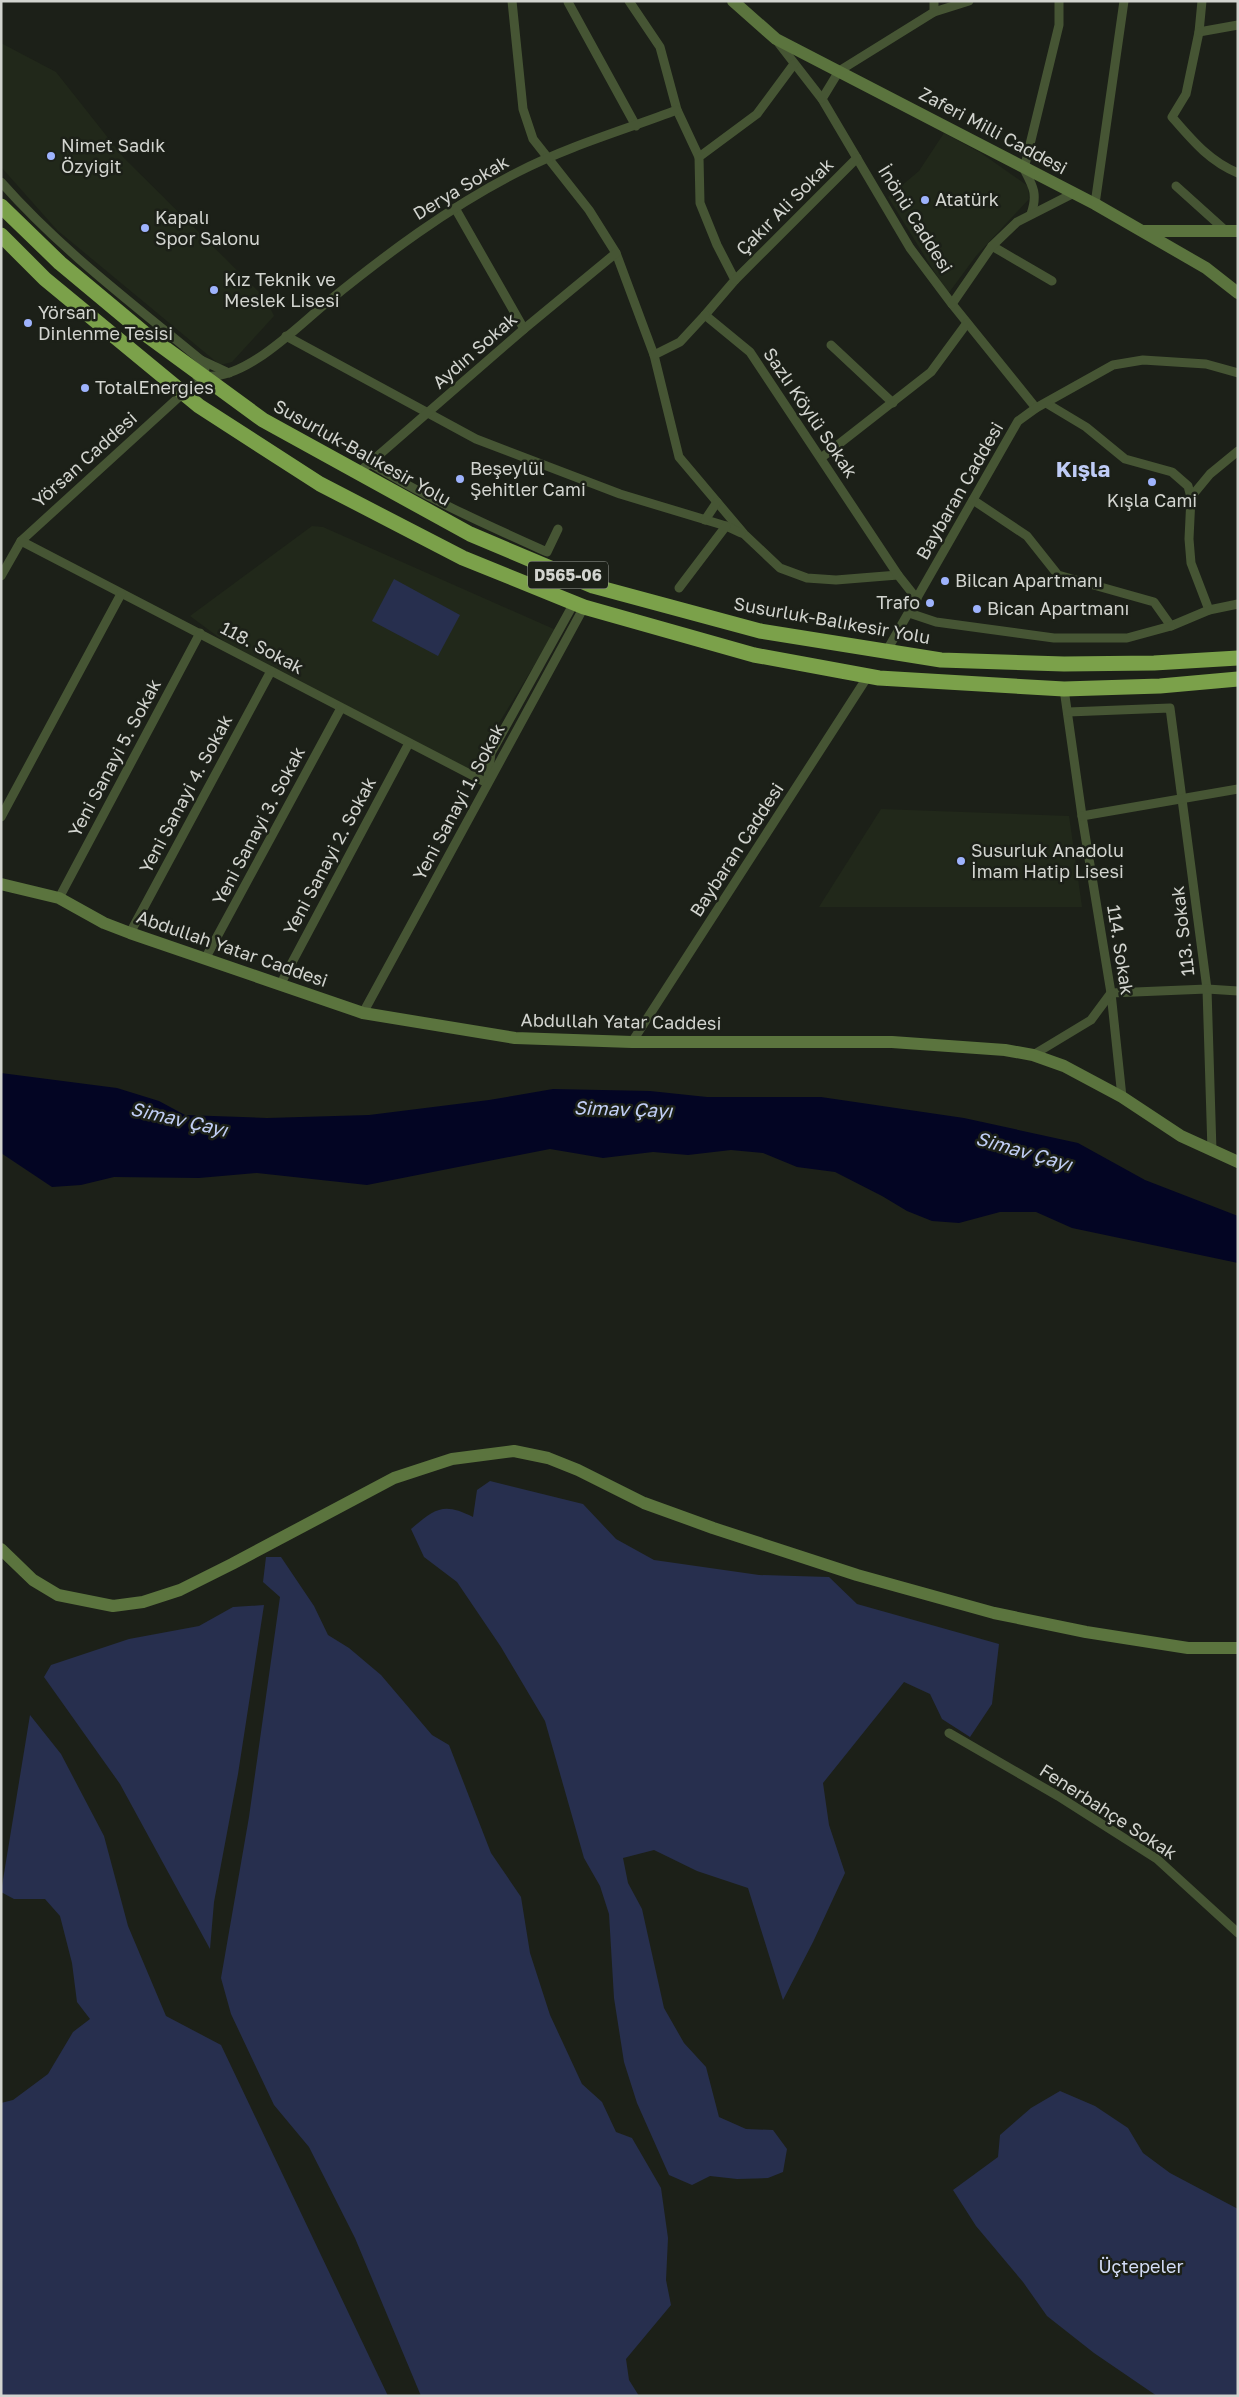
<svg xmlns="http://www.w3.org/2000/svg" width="1239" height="2397" font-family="'Golos Text',sans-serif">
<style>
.built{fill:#21281a}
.green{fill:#272f4e}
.water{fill:#030523}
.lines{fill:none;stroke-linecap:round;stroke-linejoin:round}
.street{stroke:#465534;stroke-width:9}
.secondary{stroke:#5b743e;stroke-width:12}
.highway{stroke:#7ba14a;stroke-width:15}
.poi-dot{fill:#9eb3fd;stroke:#1c2018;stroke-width:2}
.labels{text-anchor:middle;stroke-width:5;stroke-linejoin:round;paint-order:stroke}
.shield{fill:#1c2018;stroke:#9b9e98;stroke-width:1}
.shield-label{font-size:16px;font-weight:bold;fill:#d2d4cf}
.street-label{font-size:18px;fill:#d2d4cf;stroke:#1c2018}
.poi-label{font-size:18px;fill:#d2d4cf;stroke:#1c2018;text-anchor:start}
.park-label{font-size:18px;fill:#d3dcf6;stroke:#1c2018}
.water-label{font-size:19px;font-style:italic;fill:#c1cef5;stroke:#1c2018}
.district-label{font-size:22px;font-weight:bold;fill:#bfccf6;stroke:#1c2018}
</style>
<rect width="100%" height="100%" fill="#1c2018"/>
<g class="built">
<path d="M1,43L56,72L124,158L265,298L274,316L232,362L220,365L57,230L1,167Z"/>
<path d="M944,133L981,153L1028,186L1029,199L976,256L948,294L888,197L919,171Z"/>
<path d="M312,526L323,527L556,630L470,770L225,642L190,616Z"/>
<path d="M881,809L1069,816L1082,907H819Z"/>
</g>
<g class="green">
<path d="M394,579L460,615L438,656L372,621Z"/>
<path d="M490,1481L583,1504L616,1539L654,1560L759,1575L829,1577L857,1604L999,1644L992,1704L970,1737L942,1719L930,1694L904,1682L823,1783L829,1825L845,1873L813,1942L783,2000L748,1888L697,1871L654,1850L623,1858L628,1883L642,1909L664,2008L684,2043L706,2067L719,2117L746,2129L773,2130L787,2149L783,2172L768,2178L737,2179L710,2176L692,2185L669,2175L637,2103L624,2062L614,1998L609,1914L600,1886L584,1858L545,1721L501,1647L457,1582L424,1557L411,1529C435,1508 444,1502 473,1517L477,1490Z"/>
<path d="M266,1557H281L314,1606L328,1635L349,1648L381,1675L432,1735L449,1745L491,1853L521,1897L530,1953L550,2015L582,2084L602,2102L616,2132L632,2138L661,2188L668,2238L666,2280L671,2305L626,2359L629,2380L639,2396H421L355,2238L309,2147L274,2105L231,2014L221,1978L249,1817L280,1597L263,1582Z"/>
<path d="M264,1605L238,1774L214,1902L210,1949L120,1784L44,1677L51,1665L129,1639L199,1626L233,1607Z"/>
<path d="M30,1715L61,1754L104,1836L128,1926L166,2016L221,2045L388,2396H1V2103L13,2100L48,2074L73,2032L90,2019L77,2002L72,1963L60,1916L45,1899H14L1,1892Z"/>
<path d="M1060,2091L1095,2106L1128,2128L1143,2153L1170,2173L1238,2209V2396H1157L1094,2353L1047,2316L1023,2282L976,2226L953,2190L998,2157L1000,2135L1031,2108Z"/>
</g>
<path class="water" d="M1,1073L117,1088L159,1101L185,1115L267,1118L369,1115L489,1100L553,1089L650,1091L707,1097H821L964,1118L1078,1143L1145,1180L1238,1216V1263L1072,1228L1036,1212H1000L959,1223L932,1221L907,1211L882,1196L835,1172L797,1167L763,1153L731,1150L688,1155L653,1152L603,1158L550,1149L367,1185L257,1173L199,1178L114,1177L81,1185L52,1187L1,1153Z"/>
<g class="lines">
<g class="street">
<path d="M512,1L523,109L533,139L589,210L616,253L654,355L679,457L744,534L780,568L807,578L836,580L898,575"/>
<path d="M629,1L660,47L677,110L699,157"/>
<path d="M1202,1L1199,32L1186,94L1172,117C1192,140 1209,161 1238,173"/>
<path d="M568,2L636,126"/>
<path d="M934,12L969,1"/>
<path d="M1199,32L1238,25"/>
<path d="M777,41L822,99L910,248L952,304L1036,408"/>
<path d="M794,64L757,114L699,157L700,203L717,245L735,280L705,315L750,352L898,575L917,599"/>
<path d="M822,99L839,71L934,12V1"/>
<path d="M1,182C60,249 132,303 201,360L205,369L202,376L21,541L1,576"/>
<path d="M1176,186L1226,231"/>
<path d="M1095,204L1124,1"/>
<path d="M455,208L524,329"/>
<path d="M1031,214C1038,194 1033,186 1024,169L1059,25V1"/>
<path d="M992,246L1052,281"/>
<path d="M735,280L857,158"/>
<path d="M952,304L992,246L1017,222L1074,193"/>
<path d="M286,336L476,439L620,494L726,526L741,533"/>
<path d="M831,345L893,403"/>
<path d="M654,355L680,342L705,315"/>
<path d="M201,360L229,373"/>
<path d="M204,376C244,381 295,329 325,304C385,255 449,207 518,172C569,146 624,130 677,110"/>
<path d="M1046,403L1086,427L1125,459L1172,472L1188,486L1191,497L1189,539L1191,563L1209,610"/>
<path d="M821,458L931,372L967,323"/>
<path d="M370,463C426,498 487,525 547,552L558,529"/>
<path d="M357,474L524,329L616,253"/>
<path d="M1191,497L1210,474L1238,451"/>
<path d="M973,500L1027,536L1058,575L1154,602L1171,626L1209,610L1238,604"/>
<path d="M705,520L717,502"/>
<path d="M21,541L487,783"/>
<path d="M679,588L726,526"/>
<path d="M909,613L936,622L1054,638H1127L1171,626"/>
<path d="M886,652L1018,421L1036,408L1113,365L1143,360L1206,364L1238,373"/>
<path d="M1064,689L1082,816L1111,993L1122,1097"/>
<path d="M1068,712L1170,708L1207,989L1212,1151"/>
<path d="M488,777L491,753L574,603"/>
<path d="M1082,816L1238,789"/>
<path d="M1,817L121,594"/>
<path d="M59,898L200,633"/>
<path d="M130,933L271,671"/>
<path d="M205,959L341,708"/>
<path d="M280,985L409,743"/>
<path d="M363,1013L584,607"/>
<path d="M632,1042L868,676"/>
<path d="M1033,1055L1091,1020L1111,993L1207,989L1238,991"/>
<path d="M949,1733L1058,1796L1157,1859L1238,1933"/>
</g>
<g class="secondary">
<path d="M733,1L776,39L1095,204L1206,268L1238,293"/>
<path d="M1144,231H1238"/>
<path d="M1,884L59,898L104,923L130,933L363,1013L515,1038L632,1042H892L1005,1050L1033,1055L1064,1066L1122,1097L1181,1136L1238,1162"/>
<path d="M1,1549L33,1580L58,1595L113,1606L143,1602L180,1590L232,1564L394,1478L452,1459L514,1451L548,1458L578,1470L644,1503L713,1528L857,1575L994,1613L1086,1632L1188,1648H1238"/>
</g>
<g class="highway">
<path d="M1,206L60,263L144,333L263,420L470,534L593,586L760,631L941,660L1064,664L1154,663L1238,658"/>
<path d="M1,235L45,279L199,406L320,484L463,558L584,607L754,655L879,678L1064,689L1160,686L1238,679"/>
</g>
</g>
<g class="poi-dot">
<circle cx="51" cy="156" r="5"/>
<circle cx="925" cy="200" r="5"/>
<circle cx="145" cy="228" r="5"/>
<circle cx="214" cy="290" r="5"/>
<circle cx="28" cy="323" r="5"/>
<circle cx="85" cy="388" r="5"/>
<circle cx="460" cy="479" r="5"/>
<circle cx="1152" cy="482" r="5"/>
<circle cx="945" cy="581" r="5"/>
<circle cx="930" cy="603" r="5"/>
<circle cx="977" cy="609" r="5"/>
<circle cx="961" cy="861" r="5"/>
</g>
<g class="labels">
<rect class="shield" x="528" y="561.5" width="80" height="27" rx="4"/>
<g class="shield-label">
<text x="568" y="581">D565-06</text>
</g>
<g class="street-label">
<text transform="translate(993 131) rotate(28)" y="6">Zaferi Milli Caddesi</text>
<text transform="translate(461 188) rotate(-31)" y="6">Derya Sokak</text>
<text transform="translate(785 207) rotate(-45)" y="6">Çakır Ali Sokak</text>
<text transform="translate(915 219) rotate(58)" y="6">İnönü Caddesi</text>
<text transform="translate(475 351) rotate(-41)" y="6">Aydın Sokak</text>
<text transform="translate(810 413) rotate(56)" y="6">Sazlı Köylü Sokak</text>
<text transform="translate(362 453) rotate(29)" y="6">Susurluk-Balıkesir Yolu</text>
<text transform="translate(85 460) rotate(-42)" y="6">Yörsan Caddesi</text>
<text transform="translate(960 491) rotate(-60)" y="6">Baybaran Caddesi</text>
<text transform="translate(832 621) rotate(10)" y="6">Susurluk-Balıkesir Yolu</text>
<text transform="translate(262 648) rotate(28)" y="6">118. Sokak</text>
<text transform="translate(115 758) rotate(-62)" y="6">Yeni Sanayi 5. Sokak</text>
<text transform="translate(186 794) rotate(-62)" y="6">Yeni Sanayi 4. Sokak</text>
<text transform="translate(459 802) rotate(-62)" y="6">Yeni Sanayi 1. Sokak</text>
<text transform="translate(259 826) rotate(-62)" y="6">Yeni Sanayi 3. Sokak</text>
<text transform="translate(737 850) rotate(-57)" y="6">Baybaran Caddesi</text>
<text transform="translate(330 856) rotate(-62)" y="6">Yeni Sanayi 2. Sokak</text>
<text transform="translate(1183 931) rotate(-97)" y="6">113. Sokak</text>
<text transform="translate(232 949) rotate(19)" y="6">Abdullah Yatar Caddesi</text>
<text transform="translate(1120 950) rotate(81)" y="6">114. Sokak</text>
<text transform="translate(621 1022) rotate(1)" y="6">Abdullah Yatar Caddesi</text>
<text transform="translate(1108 1812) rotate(33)" y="6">Fenerbahçe Sokak</text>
</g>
<g class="poi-label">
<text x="61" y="152">Nimet Sadık<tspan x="61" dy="21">Özyiğit</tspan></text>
<text x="935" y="206">Atatürk</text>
<text x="155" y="224">Kapalı<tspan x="155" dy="21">Spor Salonu</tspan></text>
<text x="224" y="286">Kız Teknik ve<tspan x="224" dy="21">Meslek Lisesi</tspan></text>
<text x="38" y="319">Yörsan<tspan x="38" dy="21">Dinlenme Tesisi</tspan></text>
<text x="95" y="394">TotalEnergies</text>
<text x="470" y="475">Beşeylül<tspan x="470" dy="21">Şehitler Cami</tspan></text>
<text x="1152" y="507" text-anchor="middle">Kışla Cami</text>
<text x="955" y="587">Bilcan Apartmanı</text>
<text x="920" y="609" text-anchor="end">Trafo</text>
<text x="987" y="615">Bican Apartmanı</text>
<text x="971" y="857">Susurluk Anadolu<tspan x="971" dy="21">İmam Hatip Lisesi</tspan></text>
</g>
<g class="park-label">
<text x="1141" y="2273">Üçtepeler</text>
</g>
<g class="water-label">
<text transform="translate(623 1109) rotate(2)" y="7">Simav Çayı</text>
<text transform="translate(179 1119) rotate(13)" y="7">Simav Çayı</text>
<text transform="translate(1024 1151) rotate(16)" y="7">Simav Çayı</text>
</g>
<g class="district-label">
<text x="1083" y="477">Kışla</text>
</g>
</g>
<rect width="1239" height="2397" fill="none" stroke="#d2d4cf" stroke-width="5"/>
</svg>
